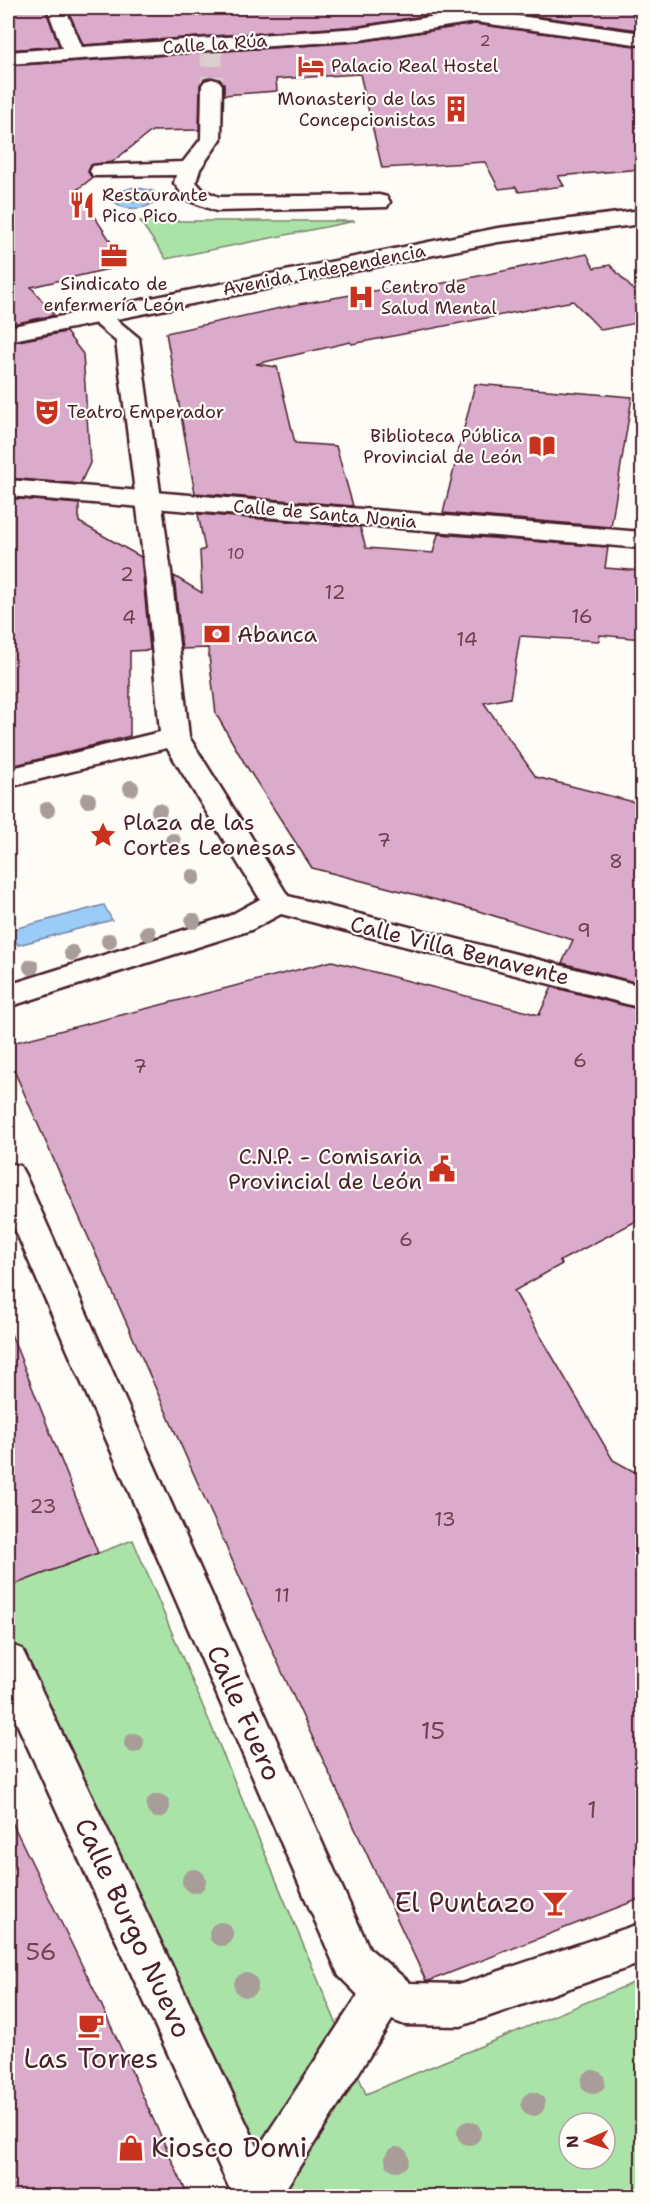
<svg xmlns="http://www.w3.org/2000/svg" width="650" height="2204" font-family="'Shantell Sans',sans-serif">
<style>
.green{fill:#aae3a8;stroke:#7a816a;stroke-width:1.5;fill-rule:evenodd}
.water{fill:#9bcbf7;stroke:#7b86a5;stroke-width:1.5}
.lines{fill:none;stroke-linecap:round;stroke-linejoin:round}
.shore{stroke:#6a647d;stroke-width:1.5}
.building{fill:#dbabcb;stroke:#4a1f2b;stroke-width:1.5}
.street-tunnel{stroke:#d9d0ce;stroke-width:22;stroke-dasharray:22 10;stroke-linecap:butt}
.street-casing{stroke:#4a1f2b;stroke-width:5}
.secondary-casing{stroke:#4a1f2b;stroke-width:5}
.street{fill:#fdfcf7;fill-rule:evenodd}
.secondary{fill:#fdfcf7;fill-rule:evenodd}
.tree{fill:#a89d98}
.labels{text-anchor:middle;stroke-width:4.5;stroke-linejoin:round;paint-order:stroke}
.far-number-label{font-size:16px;fill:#6e4253}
.far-street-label{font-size:18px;fill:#4a1f2b;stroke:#fdfcf7}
.far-poi-label{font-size:18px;fill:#4a1f2b;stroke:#fdfcf7;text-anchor:start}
.number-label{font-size:20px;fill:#6e4253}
.poi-label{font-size:22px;fill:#4a1f2b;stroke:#fdfcf7;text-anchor:start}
.street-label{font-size:22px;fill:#4a1f2b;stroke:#fdfcf7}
.near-number-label{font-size:24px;fill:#6e4253}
.near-street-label{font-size:27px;fill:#4a1f2b;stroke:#fdfcf7}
.near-poi-label{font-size:27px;fill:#4a1f2b;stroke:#fdfcf7;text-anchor:end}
</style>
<rect width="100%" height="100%" fill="#fdfcf7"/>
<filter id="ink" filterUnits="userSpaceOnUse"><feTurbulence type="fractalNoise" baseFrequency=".0167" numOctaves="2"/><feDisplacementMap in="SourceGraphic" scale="12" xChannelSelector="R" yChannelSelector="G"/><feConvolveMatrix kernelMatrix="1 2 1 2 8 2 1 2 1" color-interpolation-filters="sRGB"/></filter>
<g filter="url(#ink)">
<g class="green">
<path d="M140,221H355L166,259Z"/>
<path d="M133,1540L366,2094L642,1979V2196H257L8,1661V1587ZM569,2123H605V2159H569Z"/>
</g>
<g class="water">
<path d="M134,187L153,191L158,197C149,212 122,212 112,199L115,193Z"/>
<path d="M104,905L112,920L18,945L10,930Z"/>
</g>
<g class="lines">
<path class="shore" d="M141,193L147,195L148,199L132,202L121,199L128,194Z"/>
</g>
<g class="building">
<path d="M8,8H45L59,46L8,50Z"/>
<path d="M67,8H631L639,30L475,8L359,26L83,45Z"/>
<path d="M475,24L642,47V169L558,176L564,186L519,192L516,187L499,189L485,162L382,168L360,74L276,79L277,91L224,95V84L220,79L211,77L203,80L200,85L199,130L152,131L112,162L91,165L88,172L92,178L77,190L126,265L31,287L54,315L8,325V66L359,42Z"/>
<path d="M587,254L594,268L610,265L642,299V322L601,330L573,301L352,344L350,342L256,364L277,367L295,443L336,446L353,506L195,493L166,333L299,304L385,289L389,294Z"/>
<path d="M66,332L83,354L90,463L80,484L8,478V343Z"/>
<path d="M475,384L632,397L611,527L443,513Z"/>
<path d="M8,498L79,504V522L141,557L150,650L130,651V736L8,767Z"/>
<path d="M198,514L360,527L366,548L433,553L438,534L608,547L605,568L642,571V639L600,635L599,641L520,636L510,698L484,703L536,777L642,804V984L562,963L573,940L475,910L312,868L245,764L216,714L208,648L182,649L174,576L202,593L200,551L205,549Z"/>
<path d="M332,961L539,1015L552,987L642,1010V1218L560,1261L562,1264L514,1291L613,1460L642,1476V1898L429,1981H426L282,1672L8,1057V1044Z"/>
<path d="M11,1334L98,1553L8,1587V1335Z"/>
<path d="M8,1814L101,2004L188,2196H8Z"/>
</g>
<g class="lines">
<path class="street-tunnel" d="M211,44L212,85"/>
<g class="street-casing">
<g id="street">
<path d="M47,8H65L82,47L359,28L475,10L642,33V45L475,22L359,40L8,64V52L62,48Z"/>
<path d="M633,8H642V18L635,16Z"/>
<path d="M212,79L219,81L222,85L221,139L200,169L196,182L203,190L219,197L379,195L387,197L390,202L387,207L216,211L187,200L174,183L176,175L93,176L90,171L93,166L101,165L183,162L201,139L202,85L205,81Z"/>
<path d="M98,309L106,311L139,338L171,572L189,737L288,896L642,986V1008L281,914L251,930L8,1007V985L229,916L260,899L167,748L8,787V769L160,732L145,572L116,341L86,316L90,311Z"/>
<path d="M8,1163L20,1166L25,1175L369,1948L410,1983L461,1984L642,1923V1963L461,2026L405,2025L392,2020L281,2196H233L8,1704V1644L22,1649L258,2148L358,1995L339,1976L8,1213Z"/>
</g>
</g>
<g class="secondary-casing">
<g id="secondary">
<path d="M642,210V224L498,242L8,341V327L498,228Z"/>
<path d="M8,480L642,532V548L8,496Z"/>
</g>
</g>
<use href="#street" class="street"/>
<use href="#secondary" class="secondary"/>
</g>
<g class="tree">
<circle cx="131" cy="788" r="8"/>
<circle cx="88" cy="800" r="8"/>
<circle cx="47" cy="810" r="8"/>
<circle cx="159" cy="811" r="8"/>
<circle cx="173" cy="841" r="8"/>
<circle cx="193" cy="877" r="8"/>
<circle cx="193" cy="921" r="8"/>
<circle cx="148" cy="933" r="8"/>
<circle cx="109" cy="941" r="8"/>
<circle cx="72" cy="953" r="8"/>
<circle cx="31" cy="967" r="8"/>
<circle cx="134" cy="1743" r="10"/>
<circle cx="158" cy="1806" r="12"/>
<circle cx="194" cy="1881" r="12"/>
<circle cx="221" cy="1934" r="12"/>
<circle cx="246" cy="1985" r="12"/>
<circle cx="593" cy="2082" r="12"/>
<circle cx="533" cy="2104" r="12"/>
<circle cx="469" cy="2133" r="12"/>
<circle cx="397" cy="2159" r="12"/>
</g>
</g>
<defs>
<g id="hotel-bare" transform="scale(2.07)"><path d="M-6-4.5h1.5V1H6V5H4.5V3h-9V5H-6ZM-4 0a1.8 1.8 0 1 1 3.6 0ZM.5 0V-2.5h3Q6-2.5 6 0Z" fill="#c8321e" stroke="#fdfcf7" stroke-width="2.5" paint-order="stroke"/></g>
<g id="building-bare" transform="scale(2.07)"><path d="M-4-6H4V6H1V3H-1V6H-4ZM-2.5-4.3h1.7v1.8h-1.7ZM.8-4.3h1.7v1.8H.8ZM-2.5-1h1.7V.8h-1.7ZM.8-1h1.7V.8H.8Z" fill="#c8321e" stroke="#fdfcf7" stroke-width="2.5" paint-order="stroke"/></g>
<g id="restaurant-bare" transform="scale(2.07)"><path d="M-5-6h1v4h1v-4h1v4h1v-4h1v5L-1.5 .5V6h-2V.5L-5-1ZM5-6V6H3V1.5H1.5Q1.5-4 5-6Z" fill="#c8321e" stroke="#fdfcf7" stroke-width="2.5" paint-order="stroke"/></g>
<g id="office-bare" transform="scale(2.07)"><path d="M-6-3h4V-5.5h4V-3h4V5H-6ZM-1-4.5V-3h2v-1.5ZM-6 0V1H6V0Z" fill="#c8321e" stroke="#fdfcf7" stroke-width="2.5" paint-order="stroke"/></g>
<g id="hospital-bare" transform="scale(2.07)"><path d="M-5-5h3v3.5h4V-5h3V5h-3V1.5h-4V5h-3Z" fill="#c8321e" stroke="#fdfcf7" stroke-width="2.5" paint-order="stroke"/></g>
<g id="theatre-bare" transform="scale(2.07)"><path d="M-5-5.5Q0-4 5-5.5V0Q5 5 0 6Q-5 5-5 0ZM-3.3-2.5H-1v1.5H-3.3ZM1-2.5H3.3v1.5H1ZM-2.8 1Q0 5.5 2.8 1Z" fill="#c8321e" stroke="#fdfcf7" stroke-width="2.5" paint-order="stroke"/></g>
<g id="library-bare" transform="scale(2.07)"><path d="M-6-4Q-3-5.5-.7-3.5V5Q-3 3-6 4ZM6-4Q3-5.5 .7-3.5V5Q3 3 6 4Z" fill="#c8321e" stroke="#fdfcf7" stroke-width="2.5" paint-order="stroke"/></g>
<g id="bank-bare" transform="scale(2.07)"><path d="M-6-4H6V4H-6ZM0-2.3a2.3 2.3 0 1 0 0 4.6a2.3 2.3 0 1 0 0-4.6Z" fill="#c8321e" stroke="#fdfcf7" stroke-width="2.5" paint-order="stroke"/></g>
<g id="sight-bare" transform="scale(2.07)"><path d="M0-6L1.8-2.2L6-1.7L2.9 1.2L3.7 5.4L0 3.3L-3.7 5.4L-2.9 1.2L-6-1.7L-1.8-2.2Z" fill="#c8321e" stroke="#fdfcf7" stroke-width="2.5" paint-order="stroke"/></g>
<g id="civic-bare" transform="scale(2.07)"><path d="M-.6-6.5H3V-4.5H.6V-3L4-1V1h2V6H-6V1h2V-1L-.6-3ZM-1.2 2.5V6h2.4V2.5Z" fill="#c8321e" stroke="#fdfcf7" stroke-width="2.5" paint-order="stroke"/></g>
<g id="bar-bare" transform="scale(2.07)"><path d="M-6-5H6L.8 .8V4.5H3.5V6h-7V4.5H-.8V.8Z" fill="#c8321e" stroke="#fdfcf7" stroke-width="2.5" paint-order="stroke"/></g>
<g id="cafe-bare" transform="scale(2.07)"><path d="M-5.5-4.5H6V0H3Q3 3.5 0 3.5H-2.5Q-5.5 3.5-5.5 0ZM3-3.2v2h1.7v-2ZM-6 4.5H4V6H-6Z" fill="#c8321e" stroke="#fdfcf7" stroke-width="2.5" paint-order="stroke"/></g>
<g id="shop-bare" transform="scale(2.07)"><path d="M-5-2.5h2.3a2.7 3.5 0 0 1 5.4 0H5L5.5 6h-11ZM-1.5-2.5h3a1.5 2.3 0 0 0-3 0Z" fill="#c8321e" stroke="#fdfcf7" stroke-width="2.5" paint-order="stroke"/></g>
</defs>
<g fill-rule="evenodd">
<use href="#hotel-bare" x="311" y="66"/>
<use href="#building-bare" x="456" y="109"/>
<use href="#restaurant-bare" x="82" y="205"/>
<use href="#office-bare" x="114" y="256"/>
<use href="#hospital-bare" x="361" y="297"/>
<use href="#theatre-bare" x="47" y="412"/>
<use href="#library-bare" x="542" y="446"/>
<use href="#bank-bare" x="217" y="634"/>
<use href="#sight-bare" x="103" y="835"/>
<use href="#civic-bare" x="442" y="1169"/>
<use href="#bar-bare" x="555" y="1903"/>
<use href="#cafe-bare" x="91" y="2025"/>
<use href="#shop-bare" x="131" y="2148"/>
</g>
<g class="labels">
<g class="far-number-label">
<text x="485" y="46">2</text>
<text x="236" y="559">10</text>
</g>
<g class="far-street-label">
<text transform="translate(215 44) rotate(-4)" y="6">Calle la Rúa</text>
<text transform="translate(324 270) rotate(-11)" y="6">Avenida Independencia</text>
<text transform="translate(325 514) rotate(5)" y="6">Calle de Santa Nonia</text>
</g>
<g class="far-poi-label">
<text x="331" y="72">Palacio Real Hostel</text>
<text x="436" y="105" text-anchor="end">Monasterio de las<tspan x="436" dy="21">Concepcionistas</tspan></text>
<text x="102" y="201">Restaurante<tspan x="102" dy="21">Pico Pico</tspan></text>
<text x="114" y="290" text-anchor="middle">Sindicato de<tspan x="114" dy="21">enfermería León</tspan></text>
<text x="381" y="293">Centro de<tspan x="381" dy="21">Salud Mental</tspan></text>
<text x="67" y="418">Teatro Emperador</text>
<text x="522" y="442" text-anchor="end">Biblioteca Pública<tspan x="522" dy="21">Provincial de León</tspan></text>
</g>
<g class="number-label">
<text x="127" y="581">2</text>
<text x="335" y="599">12</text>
<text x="582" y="623">16</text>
<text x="129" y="624">4</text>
<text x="467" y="646">14</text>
<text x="384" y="847">7</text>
<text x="616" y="868">8</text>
<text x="584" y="937">9</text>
<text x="580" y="1067">6</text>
<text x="140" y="1073">7</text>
<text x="406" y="1246">6</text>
<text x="43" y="1513">23</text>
<text x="445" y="1526">13</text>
<text x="282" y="1602">11</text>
</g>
<g class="poi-label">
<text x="237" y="642">Abanca</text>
<text x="123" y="830">Plaza de las<tspan x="123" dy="25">Cortes Leonesas</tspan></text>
<text x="422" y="1164" text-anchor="end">C.N.P. - Comisaria<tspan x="422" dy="25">Provincial de León</tspan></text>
</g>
<g class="street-label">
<text transform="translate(460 950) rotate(14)" y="8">Calle Villa Benavente</text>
</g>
<g class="near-number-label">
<text x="433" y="1739">15</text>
<text x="592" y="1818">1</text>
<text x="41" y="1960">56</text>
</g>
<g class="near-street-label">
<text transform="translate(244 1713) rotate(66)" y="9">Calle Fuero</text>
<text transform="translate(133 1928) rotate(65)" y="9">Calle Burgo Nuevo</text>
</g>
<g class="near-poi-label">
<text x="535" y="1912">El Puntazo</text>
<text x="91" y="2068" text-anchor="middle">Las Torres</text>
<text x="151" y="2157" text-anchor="start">Kiosco Domi</text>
</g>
</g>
<rect width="650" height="2204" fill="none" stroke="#fdfcf7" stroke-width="30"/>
<rect x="15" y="15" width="620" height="2174" fill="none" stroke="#4a1f2b" stroke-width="2" filter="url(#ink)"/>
<g transform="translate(587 2141) rotate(267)"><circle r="28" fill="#fdfcf7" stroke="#b5a4a5" stroke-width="1.5"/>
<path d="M0-4.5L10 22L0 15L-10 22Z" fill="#c8321e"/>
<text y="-9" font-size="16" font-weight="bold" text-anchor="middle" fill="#4a1f2b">N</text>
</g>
</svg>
